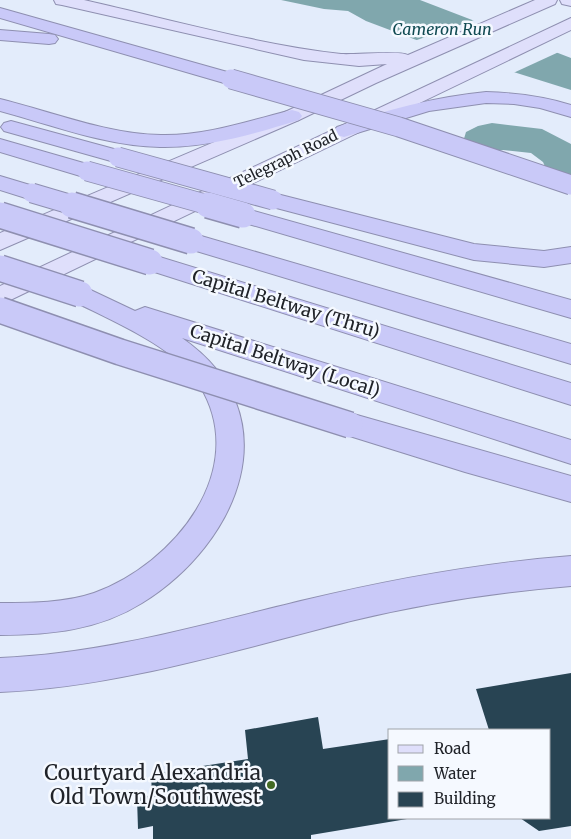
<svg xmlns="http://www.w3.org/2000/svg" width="571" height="839" font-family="Merriweather,serif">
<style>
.water{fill:#80a7ad}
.pier{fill:#e3ecfb}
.building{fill:#284453}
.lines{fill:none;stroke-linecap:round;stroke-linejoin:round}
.major-casing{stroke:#8e8fb0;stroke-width:2}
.highway-casing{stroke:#8e8fb0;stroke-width:2}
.major{fill:#dfdffb;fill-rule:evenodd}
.highway{fill:#c9c9f8;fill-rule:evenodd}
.highway-bridge-far1-casing{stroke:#8e8fb0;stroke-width:21;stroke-linecap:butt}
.highway-bridge-casing{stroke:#8e8fb0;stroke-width:28;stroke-linecap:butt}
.highway-bridge-far1{stroke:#c9c9f8;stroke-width:19}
.highway-bridge{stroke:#c9c9f8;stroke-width:25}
.poi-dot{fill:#436a24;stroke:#f5f9ff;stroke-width:2}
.labels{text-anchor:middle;stroke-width:5;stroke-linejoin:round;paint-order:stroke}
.far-street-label{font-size:15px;fill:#202329;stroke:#f5f9ff}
.far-water-label{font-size:16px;font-style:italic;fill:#104a52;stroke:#f5f9ff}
.street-label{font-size:18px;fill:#202329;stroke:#f5f9ff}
.near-poi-label{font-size:21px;fill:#202329;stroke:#f5f9ff;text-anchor:end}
</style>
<rect width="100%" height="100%" fill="#e3ecfb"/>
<g class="water">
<path d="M281,0H420L571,58V90L443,50L366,21L348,11L324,9Z"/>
<path d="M492,123L542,129L571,144V183L548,173L543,162L531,153L503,150L491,152L463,142L466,132L478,126Z"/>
</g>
<path class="pier" d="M477,19L561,51L511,74L414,41Z"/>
<g class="building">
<path d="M571,673V826L539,831L520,818H550V730H489L476,689Z"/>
<path d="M318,717L323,749L390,739V818L407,819L311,835V839H153V826L138,829L137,798L152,795L151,774L248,759L245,730Z"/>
</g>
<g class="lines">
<g class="major-casing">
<g id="major">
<path d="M54,0H84C169,19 254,44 341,54C356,55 399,50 408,55L535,0H557L555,4L376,83L299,120L0,250V233L285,112L387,64L359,66L304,60L62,5L56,4Z"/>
<path d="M560,0H571V6L562,4Z"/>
<path d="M571,18V30L0,305V286Z"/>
</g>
</g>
<g class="highway-casing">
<g id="highway">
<path d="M0,8L238,75L240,79L238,83H224L0,18Z"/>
<path d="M0,30L49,34L55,35L58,39L55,43L49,44L0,40Z"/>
<path d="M486,92C516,93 542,96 571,105V117L540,108L514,104L486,103L429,111L344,137L337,135L334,131L337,127C386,110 434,97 486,92Z"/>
<path d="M0,99C53,112 106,134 161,135C206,136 248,121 292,110L299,112L302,116L299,120C254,134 207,148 160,147C106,146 52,125 0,111Z"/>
<path d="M11,121L125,152L128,157L125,162L118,163L4,131L1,127L4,123Z"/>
<path d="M0,139L94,166L98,171L94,176L87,178L0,152Z"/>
<path d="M0,176L40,188L43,193L40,198L32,200L0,190Z"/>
<path d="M273,193L474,244L544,251L571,247V263L544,267L474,260L265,205L262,200L265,195Z"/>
<path d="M243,208L571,300V318L235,220L232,215L235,210Z"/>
<path d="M191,233L571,344V364L183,247L180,241L183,235Z"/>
<path d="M150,254L571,383V405L142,268L138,262L142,256Z"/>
<path d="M80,285L135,311L145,307L571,440V464L182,338C293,415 239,543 142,603C99,630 50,635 0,635V603C31,603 65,603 94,593C174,564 251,470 200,386C175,346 112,321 71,300L68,294L71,288Z"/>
<path d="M350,413L571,476V502L465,472L340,433L336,425L340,417Z"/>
<path d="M571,556V586C498,592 426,603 355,620C238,649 120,687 0,692V658C104,654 205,624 305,600C393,579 481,563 571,556Z"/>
</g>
</g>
<use href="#major" class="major"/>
<use href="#highway" class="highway"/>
<g class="highway-bridge-far1-casing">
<g id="highway-bridge-far1">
<path d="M231,79L399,127L571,185"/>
<path d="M118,157L273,200"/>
<path d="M87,171L212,206"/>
<path d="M32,193L76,206"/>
</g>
</g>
<g class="highway-bridge-casing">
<g id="highway-bridge">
<path d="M72,205L191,241"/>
<path d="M208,205L243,215"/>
<path d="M0,215L150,262"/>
<path d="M0,268L80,294"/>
<path d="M0,310L120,352L350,425"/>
</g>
</g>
<use href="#highway-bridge-far1" class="highway-bridge-far1"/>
<use href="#highway-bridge" class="highway-bridge"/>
</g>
<circle class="poi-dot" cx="271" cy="785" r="5"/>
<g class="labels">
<g class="far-street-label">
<text transform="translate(286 159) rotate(-26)" y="5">Telegraph Road</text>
</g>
<g class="far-water-label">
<text x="442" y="35">Cameron Run</text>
</g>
<g class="street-label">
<text transform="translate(286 304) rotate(17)" y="6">Capital Beltway (Thru)</text>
<text transform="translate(285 361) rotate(18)" y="6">Capital Beltway (Local)</text>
</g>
<g class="near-poi-label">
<text x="261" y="780">Courtyard Alexandria<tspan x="261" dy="24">Old Town/Southwest</tspan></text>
</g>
</g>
<rect x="388" y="729" width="162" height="90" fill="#f5f9ff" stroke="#a0a3a9"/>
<rect x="398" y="745" width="25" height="8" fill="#dfdffb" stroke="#a0a3a9"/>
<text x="434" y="754" font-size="15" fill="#202329">Road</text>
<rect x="398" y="766" width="25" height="15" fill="#80a7ad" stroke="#a0a3a9"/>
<text x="434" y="779" font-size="15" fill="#202329">Water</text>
<rect x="398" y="792" width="25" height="15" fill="#284453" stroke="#a0a3a9"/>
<text x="434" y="804" font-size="15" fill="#202329">Building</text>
</svg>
